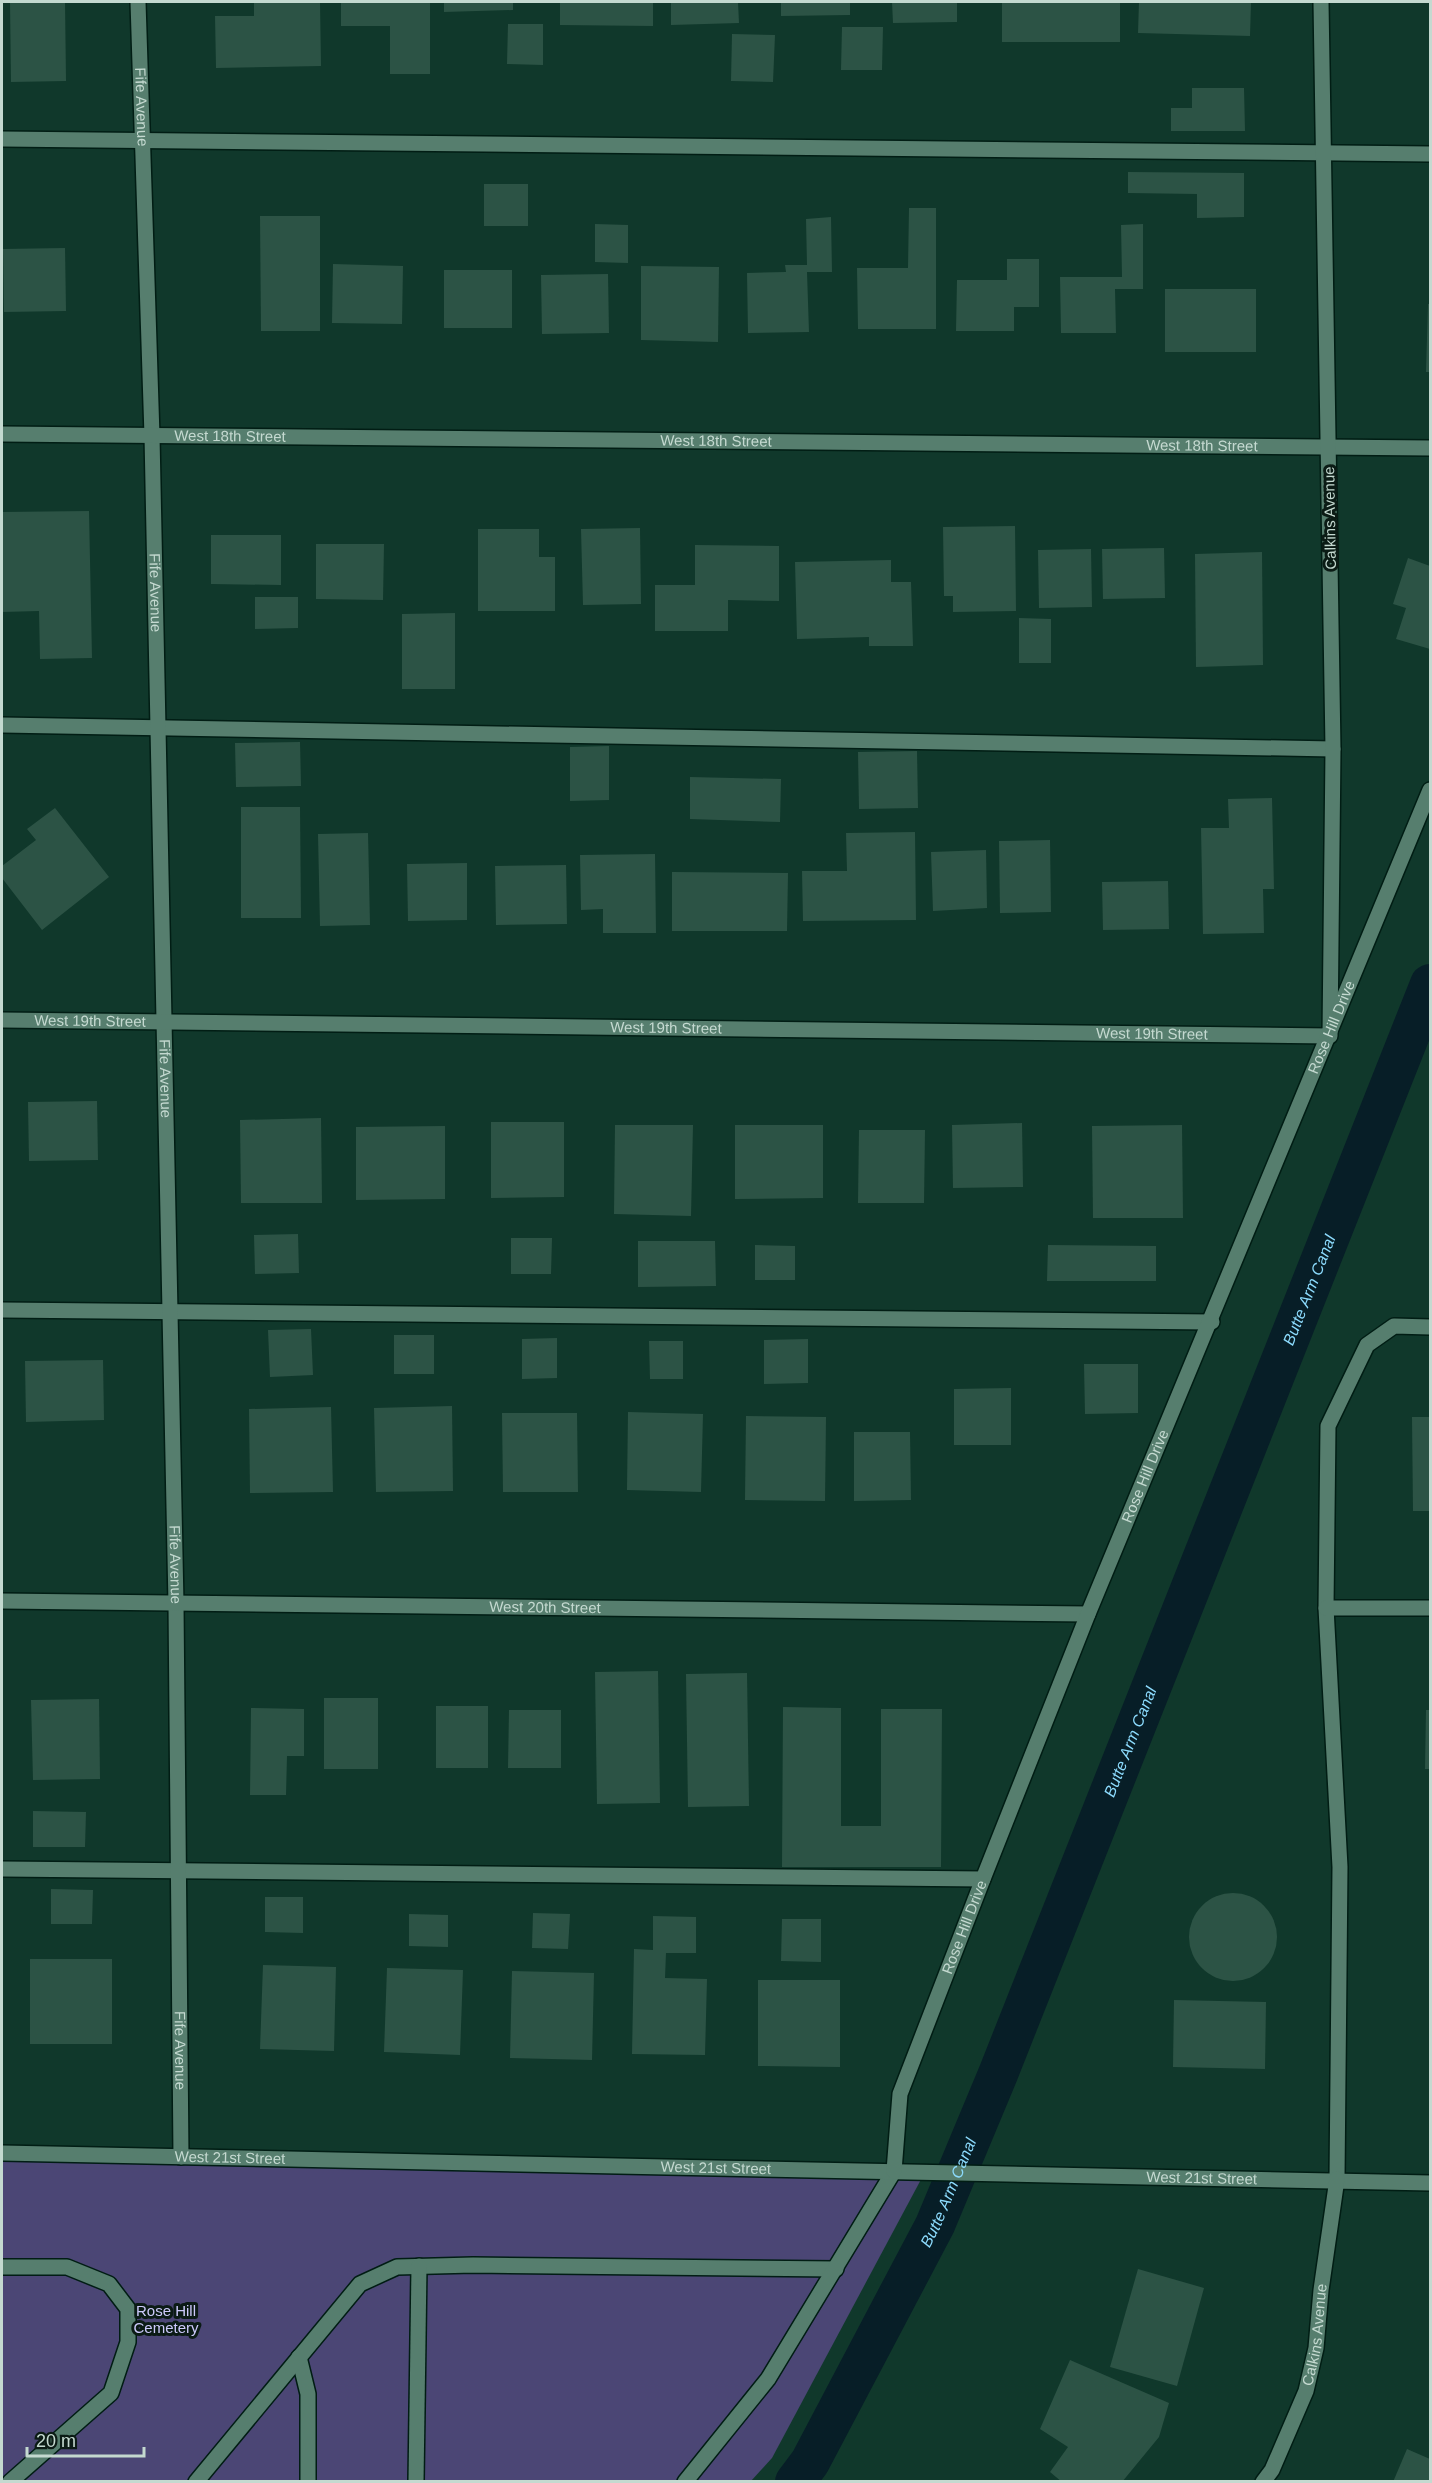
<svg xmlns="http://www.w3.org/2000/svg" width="1432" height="2483" font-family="Helvetica,sans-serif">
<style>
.green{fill:#4b4675}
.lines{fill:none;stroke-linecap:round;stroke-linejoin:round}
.canal{stroke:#071e27;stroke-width:40}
.building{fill:#2c5345}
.lane-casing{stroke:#011d14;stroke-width:18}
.street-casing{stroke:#011d14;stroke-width:18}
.lane{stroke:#567e6e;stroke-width:15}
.street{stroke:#567e6e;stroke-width:15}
.labels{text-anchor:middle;stroke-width:6;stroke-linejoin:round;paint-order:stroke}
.street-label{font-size:15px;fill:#c4d9d0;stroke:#0b1b15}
.park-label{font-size:15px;fill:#cdcafb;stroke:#0b1b15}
.water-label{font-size:16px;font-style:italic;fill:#8cdbfd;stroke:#0b1b15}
</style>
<rect width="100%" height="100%" fill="#10382b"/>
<path class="green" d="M2,2153L925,2172L772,2458L751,2481L2,2482Z"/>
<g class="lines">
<path class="canal" id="s1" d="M795,2482L810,2462L935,2225L998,2074L1430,984"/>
</g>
<g class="building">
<path d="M10,2H65L66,81L11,82Z"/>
<path d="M254,2H320L321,66L216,68L215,16H254Z"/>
<path d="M341,2H430V74H390V26H341Z"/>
<path d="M444,2H513V10L444,12Z"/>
<path d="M560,2H653V26L560,25Z"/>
<path d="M671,2H738L739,23L671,25Z"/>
<path d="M781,2H850V15L781,16Z"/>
<path d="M892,2H957V22L893,23Z"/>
<rect x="1002" y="2" width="118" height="40"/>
<path d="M1139,2H1251L1250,36L1138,33Z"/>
<path d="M508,24H543V65L507,64Z"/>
<path d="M842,27H883L882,70H841Z"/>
<path d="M732,34L775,35L773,82L731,81Z"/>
<path d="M1192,88H1244L1245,131H1171V108H1192Z"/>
<path d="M1128,172L1244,173V217L1197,218V194L1128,193Z"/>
<rect x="484" y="184" width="44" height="42"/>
<path d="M909,208H936V329H858L857,268H908Z"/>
<path d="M260,216H320V331H261Z"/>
<path d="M831,217L832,272H807L809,332L748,333L747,273L786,272L785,265H807L806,219Z"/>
<path d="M595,224L628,225V263L595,262Z"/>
<path d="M1143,224V289H1115L1116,333H1061L1060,277H1122L1121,225Z"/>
<path d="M65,248L66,311L4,312L3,249Z"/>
<path d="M1007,259H1039V307H1014V331H956L957,280H1007Z"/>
<path d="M333,264L403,266L402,324L332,323Z"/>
<path d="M641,266L719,267L718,342L641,340Z"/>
<rect x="444" y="270" width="68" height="58"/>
<path d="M608,274L609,333L542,334L541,275Z"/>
<rect x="1165" y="289" width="91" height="63"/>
<path d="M1428,304H1430V372H1426Z"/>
<path d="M89,511L92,658L40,659L39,611L2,612V512Z"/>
<path d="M1015,526L1016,611L953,612V596H944L943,527Z"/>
<path d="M640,528L641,604L583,605L581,529Z"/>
<path d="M478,529H539V557H555V611H478Z"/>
<path d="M211,535H281V585L211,584Z"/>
<path d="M316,544H384L383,600L316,599Z"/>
<path d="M695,545L779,546V601L728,600V631H655V585H695Z"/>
<path d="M1164,548L1165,598L1103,599L1102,549Z"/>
<path d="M1091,549L1092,607L1039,608L1038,550Z"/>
<path d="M1262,552L1263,665L1196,667L1195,554Z"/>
<path d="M1408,558L1430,566V649L1396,639L1406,608L1393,604Z"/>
<path d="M891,560V582H911L913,646H869V637L797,639L795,562Z"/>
<path d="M255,597H298V628L255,629Z"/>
<path d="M455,613V689H402V614Z"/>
<path d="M1019,618L1051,619V663H1019Z"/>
<path d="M300,742L301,786L236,787L235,743Z"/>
<path d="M609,746V800L570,801V747Z"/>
<path d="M917,751L918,808L859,809L858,752Z"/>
<path d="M690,777L781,779L780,822L690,819Z"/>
<path d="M1272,798L1274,889H1263L1264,933L1203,934L1201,828H1229L1228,799Z"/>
<path d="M241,807H300L301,918H241Z"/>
<path d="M55,808L109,877L42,930L2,878V866L36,840L27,829Z"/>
<path d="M915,832L916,920L803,921L802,871H847L846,833Z"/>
<path d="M368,833L370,925L320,926L318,834Z"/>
<path d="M1050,840L1051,912L1000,913L999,841Z"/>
<path d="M986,850L987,908L933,911L931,852Z"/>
<path d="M655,854L656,933H603V909L581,910L580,855Z"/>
<path d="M467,863V920L408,921L407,864Z"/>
<path d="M566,865L567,924L496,925L495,866Z"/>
<path d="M672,872L788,873L787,931H672Z"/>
<path d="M1168,881L1169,929L1103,930L1102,882Z"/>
<path d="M97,1101L98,1160L29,1161L28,1102Z"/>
<path d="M321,1118L322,1203H241L240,1120Z"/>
<path d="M491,1122H564V1197L491,1198Z"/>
<path d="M1022,1123L1023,1187L953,1188L952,1125Z"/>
<path d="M615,1125H693L691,1216L614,1214Z"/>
<path d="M735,1125H823V1198L735,1199Z"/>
<path d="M1182,1125L1183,1218H1093L1092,1126Z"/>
<path d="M445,1126V1199L356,1200V1127Z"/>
<path d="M859,1130H925L924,1203H858Z"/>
<path d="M298,1234L299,1273L255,1274L254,1235Z"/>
<path d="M511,1238H552L551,1274H511Z"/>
<path d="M638,1241H715L716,1286L638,1287Z"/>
<path d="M755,1245L795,1246V1280H755Z"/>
<path d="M1048,1245L1156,1246V1281H1047Z"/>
<path d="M311,1329L313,1375L270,1377L268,1330Z"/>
<rect x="394" y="1335" width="40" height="39"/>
<path d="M557,1338V1378L522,1379V1339Z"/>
<path d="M808,1339V1383L764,1384V1340Z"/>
<path d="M649,1341H683V1379H650Z"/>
<path d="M103,1360L104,1420L26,1422L25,1361Z"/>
<path d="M1084,1364H1138V1413L1085,1414Z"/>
<path d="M1011,1388V1445H954V1389Z"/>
<path d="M452,1406L453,1491L376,1492L374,1408Z"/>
<path d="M331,1407L333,1492L250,1493L249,1409Z"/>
<path d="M628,1412L703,1414L701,1492L627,1490Z"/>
<path d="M502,1413H577L578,1492H503Z"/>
<path d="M746,1416L826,1417L825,1501L745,1500Z"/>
<path d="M1412,1417H1430V1511H1413Z"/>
<path d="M854,1432H910L911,1500L854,1501Z"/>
<path d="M658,1671L660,1803L597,1804L595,1672Z"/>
<path d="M747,1673L749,1806L688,1807L686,1674Z"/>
<rect x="324" y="1698" width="54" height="71"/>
<path d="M99,1699L100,1779L33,1780L31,1700Z"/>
<rect x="436" y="1706" width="52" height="62"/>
<path d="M783,1707L841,1708V1826H881V1709H942L941,1867H782Z"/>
<path d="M251,1708L304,1709V1756H287L286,1795H250Z"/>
<path d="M509,1710H561V1768H508Z"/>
<path d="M1426,1710H1430V1769H1425Z"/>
<path d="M33,1811L86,1812L85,1847H33Z"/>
<path d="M51,1889L93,1890L92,1924H51Z"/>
<circle cx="1233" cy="1937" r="44"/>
<path d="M265,1897H303V1933L265,1932Z"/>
<path d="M533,1913L570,1914L568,1949L532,1948Z"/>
<path d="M409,1914L448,1915V1947L409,1946Z"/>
<path d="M653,1916L696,1917V1953H666L665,1978L707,1979L705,2055L632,2054L634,1949L653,1950Z"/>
<path d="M782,1919H821V1962L781,1961Z"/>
<rect x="30" y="1959" width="82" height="85"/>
<path d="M263,1965L336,1967L334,2051L260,2049Z"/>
<path d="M387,1968L463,1970L460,2055L384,2052Z"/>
<path d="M512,1971L594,1973L592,2060L510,2058Z"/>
<path d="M758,1980H840V2067L758,2066Z"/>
<path d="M1174,2000L1266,2002L1265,2069L1173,2067Z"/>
<path d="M1138,2269L1204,2288L1177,2386L1110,2367Z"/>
<path d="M1070,2360L1169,2403L1159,2437L1122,2482H1062L1050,2472L1068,2447L1040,2429Z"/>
<path d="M1407,2449L1430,2459V2482H1393Z"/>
</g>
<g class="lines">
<g class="lane-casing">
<g id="lane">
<path d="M2,139L1430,154"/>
<path d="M2,725L1333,749"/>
<path d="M2,1310L1212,1322"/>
<path d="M2,1869L983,1879"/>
<path d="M1337,2179L1340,1867L1326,1608L1328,1426L1367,1345L1394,1326L1430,1327"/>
<path d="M2,2267H67L109,2284L128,2309V2342L111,2393L10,2482"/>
<path d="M299,2357L308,2394V2482"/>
<path d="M196,2482L360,2284L397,2267L473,2265L836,2269"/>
<path d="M416,2482L419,2266"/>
<path d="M685,2482L768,2379L894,2171"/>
</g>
</g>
<g class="street-casing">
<g id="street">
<path id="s2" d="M138,2L152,436L176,1604L181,2157"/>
<path id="s3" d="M2,434L1430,448"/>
<path id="s4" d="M2,1020L1330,1036L1333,749L1321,2"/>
<path id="s5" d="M2,1601L1088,1614"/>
<path d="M1326,1608H1430"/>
<path id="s6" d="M2,2153L1430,2183"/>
<path id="s7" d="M894,2171L900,2094L983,1879L1088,1614L1430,790"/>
<path id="s8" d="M1263,2482L1272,2470L1306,2391L1316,2348L1321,2290L1337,2179"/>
</g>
</g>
<use href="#lane" class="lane"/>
<use href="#street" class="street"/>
</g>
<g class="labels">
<g class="street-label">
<text dy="5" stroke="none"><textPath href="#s2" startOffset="105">Fife Avenue</textPath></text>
<text dy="5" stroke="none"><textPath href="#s3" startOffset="228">West 18th Street</textPath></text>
<text dy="5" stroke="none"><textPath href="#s3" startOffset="714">West 18th Street</textPath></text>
<text dy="5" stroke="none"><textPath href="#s3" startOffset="1200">West 18th Street</textPath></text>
<text transform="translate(1330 518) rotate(-91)" y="5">Calkins Avenue</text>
<text dy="5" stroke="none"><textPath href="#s2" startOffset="591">Fife Avenue</textPath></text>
<text dy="5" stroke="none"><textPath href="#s4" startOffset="88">West 19th Street</textPath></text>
<text dy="5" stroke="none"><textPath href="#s7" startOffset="1228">Rose Hill Drive</textPath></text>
<text dy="5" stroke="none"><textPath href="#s4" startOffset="664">West 19th Street</textPath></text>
<text dy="5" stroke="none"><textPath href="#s4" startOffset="1150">West 19th Street</textPath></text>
<text dy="5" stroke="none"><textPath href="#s2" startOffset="1077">Fife Avenue</textPath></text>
<text dy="5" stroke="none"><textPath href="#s7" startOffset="742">Rose Hill Drive</textPath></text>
<text dy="5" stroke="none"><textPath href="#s2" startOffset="1563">Fife Avenue</textPath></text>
<text dy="5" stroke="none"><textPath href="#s5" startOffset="543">West 20th Street</textPath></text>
<text dy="5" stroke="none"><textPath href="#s7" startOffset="256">Rose Hill Drive</textPath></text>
<text dy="5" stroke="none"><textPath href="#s2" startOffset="2049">Fife Avenue</textPath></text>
<text dy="5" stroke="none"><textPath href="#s6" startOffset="228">West 21st Street</textPath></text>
<text dy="5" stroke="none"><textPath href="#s6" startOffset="714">West 21st Street</textPath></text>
<text dy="5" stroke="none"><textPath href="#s6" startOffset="1200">West 21st Street</textPath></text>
<text dy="5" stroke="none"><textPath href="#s8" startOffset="158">Calkins Avenue</textPath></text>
</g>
<g class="park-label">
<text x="166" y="2316">Rose Hill<tspan x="166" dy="17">Cemetery</tspan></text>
</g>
<g class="water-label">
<text dy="6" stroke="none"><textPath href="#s1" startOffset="1300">Butte Arm Canal</textPath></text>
<text dy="6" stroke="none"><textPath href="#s1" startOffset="814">Butte Arm Canal</textPath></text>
<text dy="6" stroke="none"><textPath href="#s1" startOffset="328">Butte Arm Canal</textPath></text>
</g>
</g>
<rect width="1432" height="2483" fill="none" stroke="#c4d9d0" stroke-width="6"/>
<path d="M27 2447v9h117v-9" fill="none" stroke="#c4d9d0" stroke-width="3"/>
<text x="36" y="2447" font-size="18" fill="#c4d9d0" stroke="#0b1b15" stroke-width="4.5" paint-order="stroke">20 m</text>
</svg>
